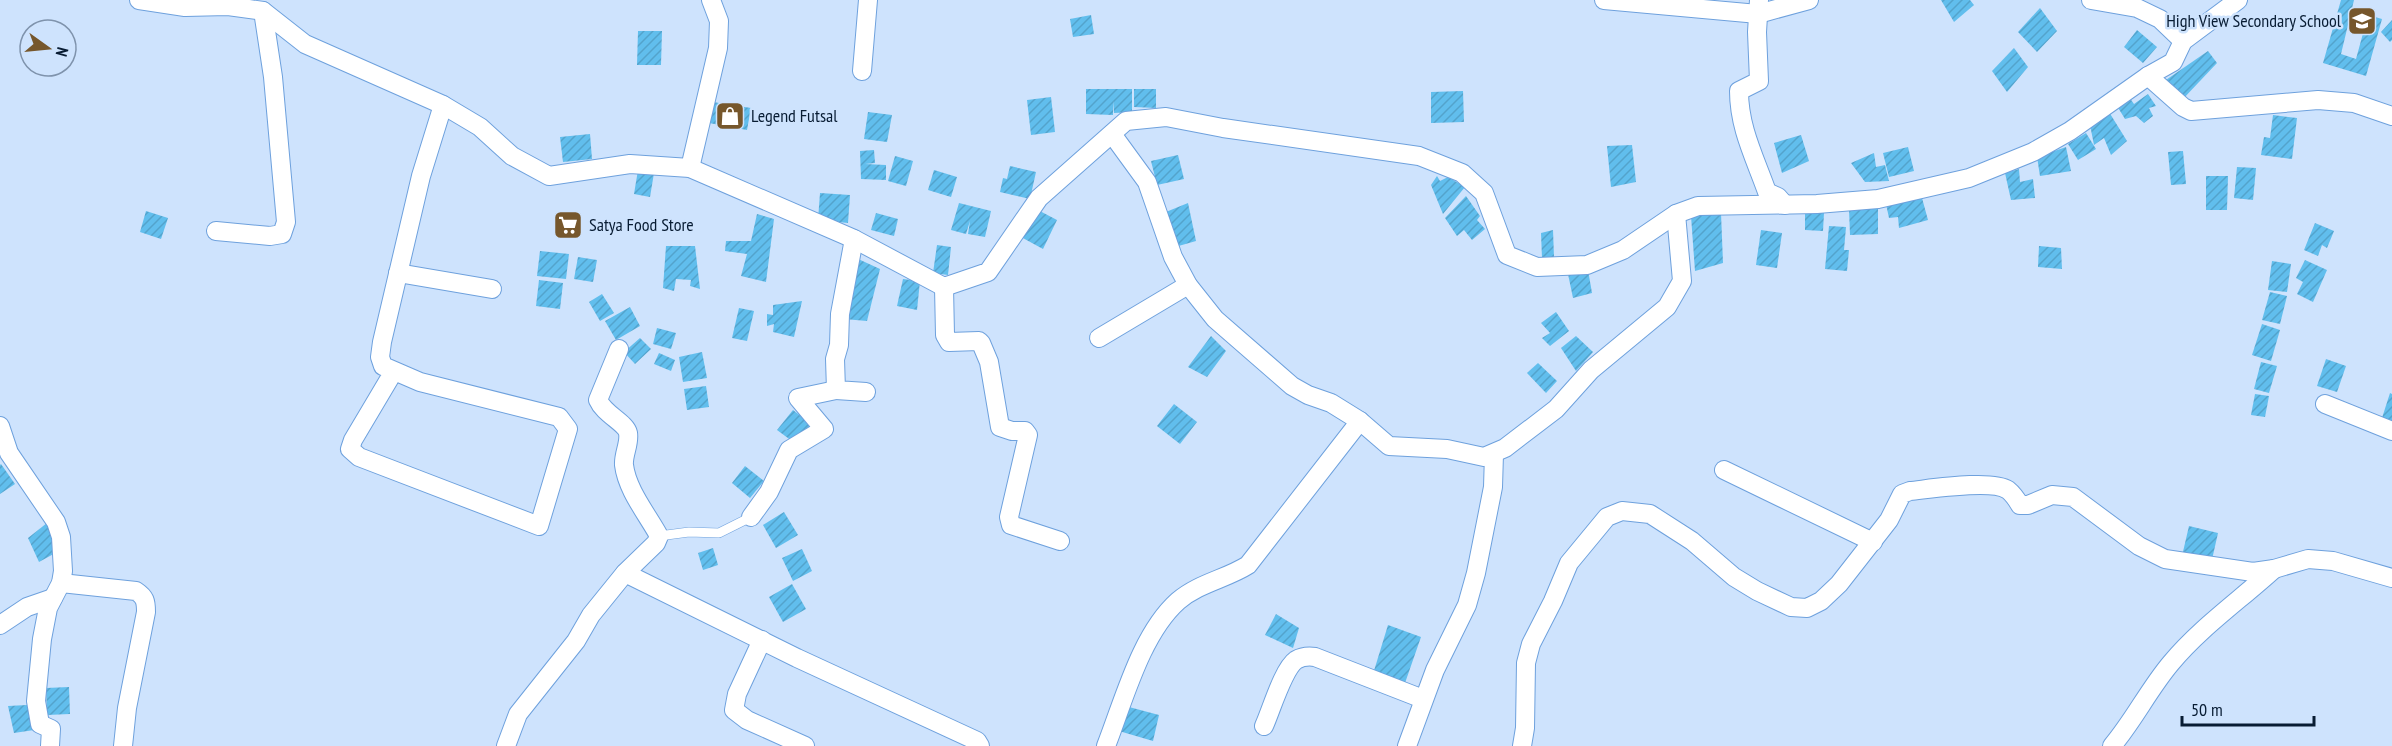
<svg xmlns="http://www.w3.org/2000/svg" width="2392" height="746" font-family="'PT Sans Narrow',sans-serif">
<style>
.building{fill:url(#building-hatch)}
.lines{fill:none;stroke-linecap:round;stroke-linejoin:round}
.lane-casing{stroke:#6ea1dd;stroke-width:10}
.street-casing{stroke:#6ea1dd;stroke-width:20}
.lane{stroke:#fff;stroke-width:9}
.street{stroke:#fff;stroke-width:18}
.labels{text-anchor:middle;stroke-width:5;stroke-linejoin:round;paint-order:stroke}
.poi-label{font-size:18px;fill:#081c33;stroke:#cee3fd;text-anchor:start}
</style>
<defs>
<pattern id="building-hatch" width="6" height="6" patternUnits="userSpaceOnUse" patternTransform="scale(1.5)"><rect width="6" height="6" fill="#61beed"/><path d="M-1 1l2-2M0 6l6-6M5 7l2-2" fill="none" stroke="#53a3cc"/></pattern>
</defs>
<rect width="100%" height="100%" fill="#cee3fd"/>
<g class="building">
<path d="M1941,0H1970L1974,5L1954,22Z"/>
<path d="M2341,0H2354L2341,54L2356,59L2368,15L2382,19L2366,76L2323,63Z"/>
<path d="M2040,8L2057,31L2037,52L2018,32Z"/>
<path d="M1091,15L1094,34L1073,37L1070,19Z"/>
<path d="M2392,20V40L2390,42L2381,32Z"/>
<path d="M2137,30L2157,47L2143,63L2124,47Z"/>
<path d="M638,31H662L661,65H637Z"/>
<path d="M2014,48L2028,67L2007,92L1992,71Z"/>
<path d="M2208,51L2217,63L2182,100L2163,82Z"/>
<path d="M1086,89H1132V112L1114,113L1113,101V115L1086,114Z"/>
<path d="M1134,89H1156V108L1134,107Z"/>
<path d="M1463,91L1464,122L1431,123V92Z"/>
<path d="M2148,94L2156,106L2149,108L2153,116L2144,123L2136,116L2125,119L2117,106L2129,97L2134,104Z"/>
<path d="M1051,97L1055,132L1031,135L1027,100Z"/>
<path d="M713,102L751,108L747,130L709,123Z"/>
<path d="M868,112L892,115L887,142L864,139Z"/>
<path d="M2109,112L2127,141L2111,155L2104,138L2094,145L2090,125Z"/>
<path d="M2273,115L2297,118L2292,159L2261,155L2264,137L2270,138Z"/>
<path d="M2086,133L2096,149L2078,160L2068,144Z"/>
<path d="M590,134L592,159L563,162L560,137Z"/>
<path d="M1801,135L1809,161L1782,173L1774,143Z"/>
<path d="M1632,145L1636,182L1611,187L1607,146Z"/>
<path d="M1908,147L1914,171L1889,177L1883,153Z"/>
<path d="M2066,147L2071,171L2040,176L2037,157Z"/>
<path d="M874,150L875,163L865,164L886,165V180L861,179L860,151Z"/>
<path d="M2183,151L2186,184L2171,185L2168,152Z"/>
<path d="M1874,153L1876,167L1885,165L1889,181L1865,182L1851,163Z"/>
<path d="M1178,155L1184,179L1157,185L1151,161Z"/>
<path d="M895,156L913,161L906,186L888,181Z"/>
<path d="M1010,166L1036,172L1030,199L1000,192L1003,178L1007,179Z"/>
<path d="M2237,167L2256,168L2253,200L2234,198Z"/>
<path d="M2019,169L2020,182L2033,179L2035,198L2011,200L2005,173Z"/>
<path d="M638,170L654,173L650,197L634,194Z"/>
<path d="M934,170L957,177L951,197L928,190Z"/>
<path d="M1437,176L1440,181L1448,177L1465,187L1443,214L1431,185Z"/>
<path d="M2206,176H2228L2227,210H2206Z"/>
<path d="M820,193L850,195L848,223L818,220Z"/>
<path d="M1466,196L1480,216L1477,220L1485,229L1472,240L1464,230L1457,236L1445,218Z"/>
<path d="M1922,198L1928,220L1899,228L1898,217L1889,218L1886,204L1905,199Z"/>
<path d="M959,203L991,211L985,237L968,234L970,221L966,234L951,230Z"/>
<path d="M1188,203L1196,241L1175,247L1161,214Z"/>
<path d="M1878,208V234L1850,235L1849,209Z"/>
<path d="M1036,209L1057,220L1043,249L1021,237Z"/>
<path d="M146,211L168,218L161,239L140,232Z"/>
<path d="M876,213L898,219L894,236L871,230Z"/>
<path d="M1721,213L1723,263L1695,271L1691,216Z"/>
<path d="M1805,213H1824L1823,231L1805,230Z"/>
<path d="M757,214L774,219L766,282L741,276L747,254L725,251L726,241H751Z"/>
<path d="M2315,223L2334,231L2327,248L2322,245L2318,256L2304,250Z"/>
<path d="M1829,226L1846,227L1844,250H1849L1847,271L1825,269Z"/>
<path d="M1553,230L1554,257L1542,258L1541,233Z"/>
<path d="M1761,230L1782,233L1777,268L1756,265Z"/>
<path d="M937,245L951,247L948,275L933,273Z"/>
<path d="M666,246H695L700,289L690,286L691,280L676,279L674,291L663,288Z"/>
<path d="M2039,246L2061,248L2062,269L2038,267Z"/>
<path d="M540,251L569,254L566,279L537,276Z"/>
<path d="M578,257L597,260L593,282L574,279Z"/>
<path d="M856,258L880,269L867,321L844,319Z"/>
<path d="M2305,260L2327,270L2313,302L2297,294L2303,282L2296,278Z"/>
<path d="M2272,261L2291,264L2287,292L2268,290Z"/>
<path d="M1588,270L1592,293L1573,298L1568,274Z"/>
<path d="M903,279L920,281L917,310L897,306Z"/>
<path d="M539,280L563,283L560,309L536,306Z"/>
<path d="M2270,292L2287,296L2280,324L2262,320Z"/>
<path d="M602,294L614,313L600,321L589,302Z"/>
<path d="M802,301L794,337L773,332L774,324L767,326V314L773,315V305Z"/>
<path d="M630,307L640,326L616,340L605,321Z"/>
<path d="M739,308L754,311L747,341L732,338Z"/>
<path d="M1556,312L1569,331L1550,346L1542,338L1550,333L1541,323Z"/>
<path d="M2262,324L2280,330L2271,361L2252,355Z"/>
<path d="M657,328L676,333L671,349L653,344Z"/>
<path d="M1211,336L1226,351L1207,377L1188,367Z"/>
<path d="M1576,336L1593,352L1576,371L1561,348Z"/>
<path d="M640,338L651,349L635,364L624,352Z"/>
<path d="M702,352L707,378L683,382L679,357Z"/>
<path d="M659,353L675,360L671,371L654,364Z"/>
<path d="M2326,359L2346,366L2337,392L2317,386Z"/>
<path d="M2261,362L2277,366L2269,393L2254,389Z"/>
<path d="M1538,363L1557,381L1546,393L1527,373Z"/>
<path d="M706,386L709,407L687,410L684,389Z"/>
<path d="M2390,393L2392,394V422L2382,418Z"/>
<path d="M2255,394L2269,396L2265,417L2251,415Z"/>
<path d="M1174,404L1197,422L1180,444L1157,426Z"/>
<path d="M793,410L811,424L796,444L777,430Z"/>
<path d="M1,464L15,484L0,494V465Z"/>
<path d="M745,466L764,481L750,498L732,483Z"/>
<path d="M784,512L798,535L776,548L763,525Z"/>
<path d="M47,523L59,551L39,562L28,538Z"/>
<path d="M2189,526L2218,533L2211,564L2182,556Z"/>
<path d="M713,548L718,565L703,570L698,553Z"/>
<path d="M802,549L812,571L793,581L782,558Z"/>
<path d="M792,584L806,609L783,622L769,597Z"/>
<path d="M1276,614L1299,628L1293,648L1265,635Z"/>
<path d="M1388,625L1421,637L1405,683L1373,674Z"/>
<path d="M69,687L70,714L47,715L46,688Z"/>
<path d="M27,705L34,730L14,733L8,706Z"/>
<path d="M1129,707L1159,715L1153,741L1119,731Z"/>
</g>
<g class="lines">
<g class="lane-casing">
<path id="lane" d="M659,536L689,532L719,533L751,517"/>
</g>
<g class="street-casing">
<g id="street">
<path d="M139,0L185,7L228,6L263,11L305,44L443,105L480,127L512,156L549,176L630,164L690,168L854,239L944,287L988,272L1039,198L1126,121L1166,117L1223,128L1419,156L1462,173L1484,193L1507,255L1537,267L1587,265L1623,250L1676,214L1698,206L1817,204L1878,199L1969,178L2033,152L2070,131L2148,76L2173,62L2183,41L2238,0"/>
<path d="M1604,0L1758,14L1809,0"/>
<path d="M1759,0L1757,32L1759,81L1739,91C1739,128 1755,158 1767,192L1778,197L1785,205"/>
<path d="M2091,0L2137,8L2160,19L2183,41"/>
<path d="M862,71L868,0"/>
<path d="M2148,76L2183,107L2191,111L2318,100L2354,103L2392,116"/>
<path d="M1112,134L1147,182L1173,257L1188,285L1215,319L1292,386L1308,395L1331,403L1360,421L1389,446L1447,449L1484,457L1505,448L1556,409L1591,370L1667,307L1682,281L1676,214"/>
<path d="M690,168L718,48L719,21L711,0"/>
<path d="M216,231L270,236L282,234L286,222L273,77L263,11"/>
<path d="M854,239L840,314L839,345L835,359L836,390L866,392"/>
<path d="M398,273L492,289"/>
<path d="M944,287L945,335L949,342L979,341L981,343L989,362L1000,427L1012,431H1025L1028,435L1009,517L1011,525L1060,541"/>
<path d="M1099,338L1188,285"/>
<path d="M394,371L353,440L350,449L359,457L539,526L568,429L559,417L420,382L383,366L380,357L382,342L421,176L443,105"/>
<path d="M2325,404L2392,431"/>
<path d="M0,426L9,453L56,522L61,537L63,571L61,583L48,608L42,639L36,701L40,724L51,729L50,746"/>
<path d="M1724,470L1873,542"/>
<path d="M751,517L769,492L789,450L824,429L798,398L836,390"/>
<path d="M625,573L797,658L977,741L980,746"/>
<path d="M61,583L136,591C145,597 146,601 146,612L127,708L123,746"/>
<path d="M0,625L27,607L53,598"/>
<path d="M762,640L737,694L734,710L747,720L805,746"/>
<path d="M1264,726C1271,711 1283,669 1296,660C1303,656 1308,656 1315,657L1423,699"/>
<path d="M506,746L518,714L576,641L591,615L625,573L656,543L659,536C647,514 627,490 624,465C623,455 630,443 628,433C626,423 604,414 598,400L619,349"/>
<path d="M1106,746C1124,700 1141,634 1178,601C1199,583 1226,579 1248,565L1360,421"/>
<path d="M1407,746L1435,670L1467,605L1476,573L1493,487L1494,454"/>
<path d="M1522,746L1525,728L1526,663L1531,644L1553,601L1569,563L1607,517L1622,511L1650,514L1692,541L1734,577L1757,591L1791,607L1807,608L1821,601L1839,584L1889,520L1902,494L1910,491C1930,489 1992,479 2008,490C2013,494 2017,500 2020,505H2028L2052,495L2073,497L2139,546L2165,559L2253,572L2274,569L2308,559L2333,561L2392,578"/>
<path d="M2112,746C2134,720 2149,689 2171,663C2200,628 2240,600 2274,569"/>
</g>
</g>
<use href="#lane" class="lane"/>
<use href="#street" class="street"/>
</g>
<defs>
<g id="school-square" transform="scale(1.5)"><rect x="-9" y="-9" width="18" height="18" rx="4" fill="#76572c" stroke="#cee3fd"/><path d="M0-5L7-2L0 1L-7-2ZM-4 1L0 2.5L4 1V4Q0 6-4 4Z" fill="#fff"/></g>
<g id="shop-square" transform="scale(1.5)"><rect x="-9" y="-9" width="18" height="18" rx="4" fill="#76572c" stroke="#cee3fd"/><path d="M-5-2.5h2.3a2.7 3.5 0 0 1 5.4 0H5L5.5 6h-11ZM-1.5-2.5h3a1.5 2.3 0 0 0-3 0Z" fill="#fff"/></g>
<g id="supermarket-square" transform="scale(1.5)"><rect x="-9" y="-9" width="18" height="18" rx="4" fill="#76572c" stroke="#cee3fd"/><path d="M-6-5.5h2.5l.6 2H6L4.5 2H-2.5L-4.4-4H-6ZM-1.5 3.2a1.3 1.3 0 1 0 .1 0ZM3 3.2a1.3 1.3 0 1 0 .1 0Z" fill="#fff"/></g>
</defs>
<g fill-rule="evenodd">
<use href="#school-square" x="2362" y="21"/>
<use href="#shop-square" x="730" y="116"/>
<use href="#supermarket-square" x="568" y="225"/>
</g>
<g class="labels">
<g class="poi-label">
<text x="2341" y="27" text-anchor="end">High View Secondary School</text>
<text x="751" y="122">Legend Futsal</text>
<text x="589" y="231">Satya Food Store</text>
</g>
</g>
<g transform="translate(48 48) rotate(105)"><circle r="28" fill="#cee3fd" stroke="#7f93ac" stroke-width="1.5"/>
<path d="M0-4.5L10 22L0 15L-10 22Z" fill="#76572c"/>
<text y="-9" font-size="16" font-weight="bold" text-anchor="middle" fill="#081c33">N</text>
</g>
<path d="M2182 716v9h132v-9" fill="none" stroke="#081c33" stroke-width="3"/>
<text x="2191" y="716" font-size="18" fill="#081c33" stroke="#cee3fd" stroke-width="4.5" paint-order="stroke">50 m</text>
</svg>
